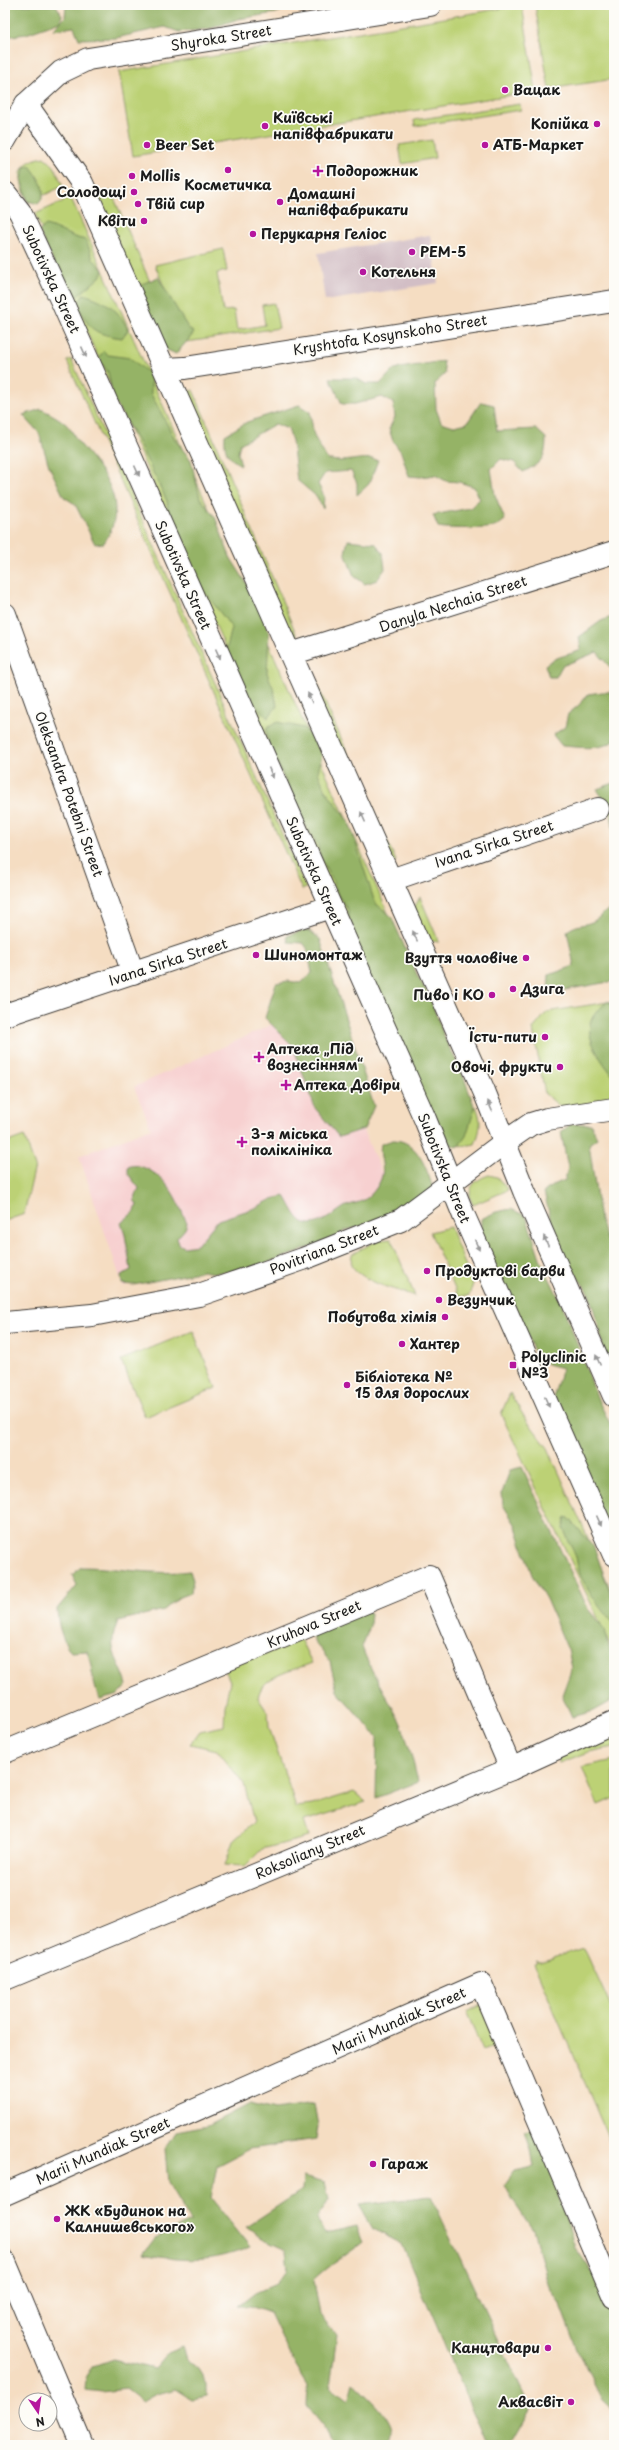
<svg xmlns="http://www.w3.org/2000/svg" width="619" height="2450" font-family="'Playpen Sans',sans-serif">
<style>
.built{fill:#f7d0d0}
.industrial{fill:#d2bec5}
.green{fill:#bcd175;stroke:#6c7648}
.forest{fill:#95b366;stroke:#586841}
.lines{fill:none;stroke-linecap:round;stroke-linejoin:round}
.minor-casing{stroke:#3d3935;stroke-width:24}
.tertiary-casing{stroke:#3d3935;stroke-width:24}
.minor{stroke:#fff;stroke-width:22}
.tertiary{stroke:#fff;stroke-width:22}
.oneway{fill:#999}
.poi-dot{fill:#b5179e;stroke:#fdfcf7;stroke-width:1.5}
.labels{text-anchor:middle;stroke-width:3.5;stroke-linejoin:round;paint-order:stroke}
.street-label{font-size:14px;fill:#1c1c1c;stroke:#fdfcf7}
.poi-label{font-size:14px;font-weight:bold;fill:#1c1c1c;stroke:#fdfcf7;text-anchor:start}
</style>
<rect width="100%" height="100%" fill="#fdfcf7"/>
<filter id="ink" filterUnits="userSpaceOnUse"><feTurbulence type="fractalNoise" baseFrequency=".025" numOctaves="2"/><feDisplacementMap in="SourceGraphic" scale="8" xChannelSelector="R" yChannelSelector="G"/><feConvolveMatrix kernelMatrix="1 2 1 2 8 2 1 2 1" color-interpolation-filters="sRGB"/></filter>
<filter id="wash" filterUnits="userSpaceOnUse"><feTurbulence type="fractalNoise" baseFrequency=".012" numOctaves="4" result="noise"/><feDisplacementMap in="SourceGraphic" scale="16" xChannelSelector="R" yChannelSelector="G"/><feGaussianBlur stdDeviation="0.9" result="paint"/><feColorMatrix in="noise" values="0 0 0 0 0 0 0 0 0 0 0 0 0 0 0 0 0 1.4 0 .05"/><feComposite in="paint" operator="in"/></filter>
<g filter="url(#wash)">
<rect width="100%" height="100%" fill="#f5ddc2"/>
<path class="built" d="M309,1008L393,1198L210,1270L123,1286L79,1156L151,1128L134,1087Z"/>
<path class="industrial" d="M430,235L438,283L325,301L318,253Z"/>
<g class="green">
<path d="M522,5L536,91L133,156L119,72Z"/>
<path d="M535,5H614V79L549,89Z"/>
<path d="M520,104L521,110L415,126L414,120Z"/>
<path d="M432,140L435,158L402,164L399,145Z"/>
<path d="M44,157L54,166L63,186L28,203C19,179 13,163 44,157Z"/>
<path d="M111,191L175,340L163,346L98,196Z"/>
<path d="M71,198L467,1091L428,1109L35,214Z"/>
<path d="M223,249L227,271L217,273L223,311L234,310L237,330L265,325L262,305L274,303L279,328L187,342L155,265Z"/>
<path d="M71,359L306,888L302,890L67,361Z"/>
<path d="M193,390L297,636L290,639L185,393Z"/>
<path d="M310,669L396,861L390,863L304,671Z"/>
<path d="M420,897L439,942L424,940L414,908Z"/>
<path d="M614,1001V1099L562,1108L545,1094L533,1029L547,1012Z"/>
<path d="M476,1106C482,1121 481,1129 475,1144C451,1149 448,1143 435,1125Z"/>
<path d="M24,1136L35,1166L24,1214L5,1221V1143Z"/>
<path d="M489,1175L497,1177L508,1190L473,1205C465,1189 474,1180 489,1175Z"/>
<path d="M450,1227L473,1284L469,1296H458L430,1232Z"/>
<path d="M391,1239L415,1296C394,1289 364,1283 351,1265L352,1254L378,1240Z"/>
<path d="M193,1331L216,1388L145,1417L121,1360Z"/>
<path d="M510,1393L525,1418L548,1448L614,1597V1652L501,1414Z"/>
<path d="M299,1637L312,1663C293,1671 261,1675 258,1698L268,1713L269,1727L296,1807L312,1805L354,1792L366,1802L304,1821L309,1837L262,1849L245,1866L225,1865L233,1841L254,1822L244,1784L217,1750L190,1744L200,1731L224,1726L225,1706L230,1681L224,1668Z"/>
<path d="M614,1731V1747L589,1752L559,1763L556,1754Z"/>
<path d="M614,1760V1798L598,1805L582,1767Z"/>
<path d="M584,1948L614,2014V2151L534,1964L537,1963L536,1961L540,1962Z"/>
<path d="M482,2005L499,2045L483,2051L466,2012Z"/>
</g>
<g class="forest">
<path d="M5,5H56L62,15L60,22L26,34L5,37Z"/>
<path d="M66,5H297L276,13L238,19L209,29L179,32L165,27L116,38L79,39L74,27L53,30L65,17Z"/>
<path d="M30,166C38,176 50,193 38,204L28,201L22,181L24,167Z"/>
<path d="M46,225C60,229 69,237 86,240L93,259L103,270L100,277L73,300C62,276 49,255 39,231Z"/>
<path d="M158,277L188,328L194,333L176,354L165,349L132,297L142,284Z"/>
<path d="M84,294C107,302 118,308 128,330L122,338C94,334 87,329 78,303Z"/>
<path d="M104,351L108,355L130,358L151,375V394L176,441L191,460L200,498L215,517L230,557L256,598L269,632L267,673L274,690L277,706L268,718L243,694L225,655L232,628L203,590L177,539L169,520L167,501L137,440L114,401L108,372L98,358Z"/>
<path d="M443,361L445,374L435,383L436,409L441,422L454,426L467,423L481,402L494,405L497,431L536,429L546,438C546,459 541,463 523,472L514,462L501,459L491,469L495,495L505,520C502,522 498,526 494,527C487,529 445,529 438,527L433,515L470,508L480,499L474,487L459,482L446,481L435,475L421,477L409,476L401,452L393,441L389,429L395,417L393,403L382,397L355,404H342L330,378H356L366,384H380L394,369Z"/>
<path d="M299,405L310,412L314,436L327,459C347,465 358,455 378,460L369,484L357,495V483L351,471L325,473L318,484L324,496L323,509L317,497L297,480L292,441L288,429L275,424L240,444L238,453L241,465C227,458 224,451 225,435L247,422Z"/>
<path d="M41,409C53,415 64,420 71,430C74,434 75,439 79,443C105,473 130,504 104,543L95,544L75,504L64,497L49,466L39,433L23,415Z"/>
<path d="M348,540L375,543L383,553L385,569L377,580L365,584L354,576L345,553Z"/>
<path d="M614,616V672L597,652L562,666L556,677H549L545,665C558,655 567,656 581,650L579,637L601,621Z"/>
<path d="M602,692H614V741C598,751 580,747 562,746L553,735L565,727L568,714L579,705L588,694Z"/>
<path d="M277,722L304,728L314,739L322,755L318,772L324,788L349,822L375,903L391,916L418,977L428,993L446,1041L461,1070L475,1108L466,1136L458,1147L442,1142L350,939L348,910L338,895L332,879L322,861L317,843L305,824L268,742L266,729Z"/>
<path d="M614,783V838H613C614,815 609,808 597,789Z"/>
<path d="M614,907V981L548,993L549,975L574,966L567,931C579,923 582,926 592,922C600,918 605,910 614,907Z"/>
<path d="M304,930L310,931L320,939L374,1106L364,1129L339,1137L315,1108L293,1046L265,1018L276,983L288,981L301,983L312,973L307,948L303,943L288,942L287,936Z"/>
<path d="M608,1001L614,1008V1077C603,1063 584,1039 591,1020C595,1012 602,1006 608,1001Z"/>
<path d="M571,1124H591L597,1138L589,1144L600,1220L614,1259V1385L609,1377L600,1331L589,1294L556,1243L544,1192L553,1185L565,1180L568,1168L561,1132Z"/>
<path d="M393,1140C419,1140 427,1171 434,1191L416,1216L345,1230L336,1237C304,1249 235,1280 203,1271L134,1285L122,1284L121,1275L131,1270L125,1235L121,1223L135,1211L137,1204L134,1200L139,1188L128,1174V1167C136,1164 141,1166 149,1170C171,1182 177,1201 187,1223L185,1229L177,1238L179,1244L184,1247L197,1245L218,1220L255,1208L272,1199L285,1196C290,1203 296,1220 305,1223C319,1228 335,1212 346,1206C352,1204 358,1203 364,1200C371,1196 378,1187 381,1179C386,1167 378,1156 381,1144Z"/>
<path d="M511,1209L526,1216L541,1261L562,1304L599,1402L614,1431V1544L553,1398L562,1368L547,1364L535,1353L481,1236V1219L496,1212Z"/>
<path d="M522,1467L588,1609L605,1630L614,1666V1687L610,1702L594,1711L572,1717L562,1695L572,1668L568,1650L546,1599L532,1575L515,1524L503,1505L502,1493L510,1470Z"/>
<path d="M566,1517L569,1518L594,1547L614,1604V1624L591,1595L580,1575L576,1557L563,1528Z"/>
<path d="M81,1567C117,1567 155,1576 190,1571L193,1580L191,1593L178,1598L164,1610L118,1621C105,1652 119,1657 127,1685L118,1695L100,1700C92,1684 93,1668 87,1651L71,1652C61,1638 58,1625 57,1609L77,1585L72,1575Z"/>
<path d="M364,1609L371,1613L370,1626L362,1647C371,1673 386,1694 398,1718C408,1739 413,1761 418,1782L376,1798L377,1737L337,1691L330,1662L310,1635Z"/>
<path d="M250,2104L275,2110L314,2104L318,2126L316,2139L250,2149L217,2166L211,2198L250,2247C212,2263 183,2262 143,2254L155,2238L191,2222L168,2183L165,2149L176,2132L208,2126Z"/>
<path d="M537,2128L575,2247L614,2304V2411L602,2400L578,2352L560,2305L550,2290L533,2230L513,2201L505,2185L515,2171L533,2167L530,2149L524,2131Z"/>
<path d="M303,2177L325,2183L329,2200L316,2218L326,2233L357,2226L363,2242C346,2256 329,2265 314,2280L320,2315L337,2335L330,2386L348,2400L353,2382C364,2392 392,2417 392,2432C392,2436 390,2441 389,2445H332L326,2430L307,2406L308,2385L292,2359L270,2313L250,2306H238L256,2292L277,2283L288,2269L286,2250L262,2239L246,2227L302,2190Z"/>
<path d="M431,2196L531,2410L511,2445H487L402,2244L373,2229L359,2205Z"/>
<path d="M183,2347L188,2362L198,2369L207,2384V2396L192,2399L176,2389L157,2394L143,2402L126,2389L102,2392L85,2390L86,2379L93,2366L113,2359L154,2369L168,2353Z"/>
</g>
</g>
<g filter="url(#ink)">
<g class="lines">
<g class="minor-casing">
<g id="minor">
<path d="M165,369L185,368L614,301"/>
<path d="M5,614L133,973"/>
<path d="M291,654L614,552"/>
<path d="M391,880L598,809"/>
<path d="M5,1015L330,907"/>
<path d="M505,1142L531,1124L547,1119L614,1109"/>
<path d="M5,1752L429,1576L511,1769"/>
<path d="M5,1979L511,1769L614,1722"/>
<path d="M5,2194L481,1984L614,2297"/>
<path d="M5,2262L82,2445"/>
</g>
</g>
<g class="tertiary-casing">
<g id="tertiary">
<path d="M26,104L82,183L484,1091L524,1191L614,1396"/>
<path d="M5,140L26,104L61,72L88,59L430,5"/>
<path d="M5,193L20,212L63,304L425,1119L464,1216L614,1555"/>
<path d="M5,1323L92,1315L199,1295L303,1259L401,1220L505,1142"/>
</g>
</g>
<use href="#minor" class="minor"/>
<use href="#tertiary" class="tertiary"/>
</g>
<defs><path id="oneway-solid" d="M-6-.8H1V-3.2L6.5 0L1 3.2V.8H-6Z"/></defs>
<g class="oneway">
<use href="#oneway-solid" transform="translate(84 352) rotate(66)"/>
<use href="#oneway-solid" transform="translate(137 471) rotate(66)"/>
<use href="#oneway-solid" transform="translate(218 654) rotate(66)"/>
<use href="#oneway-solid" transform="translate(310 698) rotate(-114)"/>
<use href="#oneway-solid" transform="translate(271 773) rotate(66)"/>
<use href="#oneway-solid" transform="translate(363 817) rotate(-114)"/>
<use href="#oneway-solid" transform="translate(415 936) rotate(-114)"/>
<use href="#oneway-solid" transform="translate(490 1106) rotate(-113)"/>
<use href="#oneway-solid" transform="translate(546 1241) rotate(-114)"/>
<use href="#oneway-solid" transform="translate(477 1245) rotate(66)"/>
<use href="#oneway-solid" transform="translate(598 1360) rotate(-114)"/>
<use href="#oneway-solid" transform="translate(547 1402) rotate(66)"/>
<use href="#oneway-solid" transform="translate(599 1521) rotate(66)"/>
</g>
</g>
<g class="poi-dot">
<circle cx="505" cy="90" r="4"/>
<circle cx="597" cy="124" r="4"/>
<circle cx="265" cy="126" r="4"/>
<circle cx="147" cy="145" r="4"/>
<circle cx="485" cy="145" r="4"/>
<circle cx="228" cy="170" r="4"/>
<path d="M316 165h4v4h4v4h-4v4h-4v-4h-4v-4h4z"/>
<circle cx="132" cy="176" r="4"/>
<circle cx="134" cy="192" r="4"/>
<circle cx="280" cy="202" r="4"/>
<circle cx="138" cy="204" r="4"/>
<circle cx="144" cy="221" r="4"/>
<circle cx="253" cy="234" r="4"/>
<circle cx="412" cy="252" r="4"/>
<circle cx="363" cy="272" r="4"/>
<circle cx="256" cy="955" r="4"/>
<circle cx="526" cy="958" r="4"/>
<circle cx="513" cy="989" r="4"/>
<circle cx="492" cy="995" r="4"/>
<circle cx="545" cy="1037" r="4"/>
<path d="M257 1051h4v4h4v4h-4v4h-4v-4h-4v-4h4z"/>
<circle cx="560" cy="1067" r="4"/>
<path d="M284 1079h4v4h4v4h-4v4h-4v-4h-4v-4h4z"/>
<path d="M240 1136h4v4h4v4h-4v4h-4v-4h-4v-4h4z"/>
<circle cx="427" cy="1271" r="4"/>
<circle cx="439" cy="1300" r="4"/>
<circle cx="445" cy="1317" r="4"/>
<circle cx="402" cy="1344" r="4"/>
<rect x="509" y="1361" width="8" height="8" rx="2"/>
<circle cx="347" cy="1385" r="4"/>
<circle cx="373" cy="2164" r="4"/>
<circle cx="57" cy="2219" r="4"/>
<circle cx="548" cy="2348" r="4"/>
<circle cx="571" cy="2402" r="4"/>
</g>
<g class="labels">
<g class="street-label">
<text transform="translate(221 38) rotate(-9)" y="5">Shyroka Street</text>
<text transform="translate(51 279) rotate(65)" y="5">Subotivska Street</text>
<text transform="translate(390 335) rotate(-9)" y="5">Kryshtofa Kosynskoho Street</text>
<text transform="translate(183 575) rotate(66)" y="5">Subotivska Street</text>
<text transform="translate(453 604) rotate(-18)" y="5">Danyla Nechaia Street</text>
<text transform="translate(69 794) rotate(70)" y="5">Oleksandra Potebni Street</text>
<text transform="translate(494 844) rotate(-18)" y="5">Ivana Sirka Street</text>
<text transform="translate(314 871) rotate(66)" y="5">Subotivska Street</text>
<text transform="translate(168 962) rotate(-18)" y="5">Ivana Sirka Street</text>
<text transform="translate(444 1168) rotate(68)" y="5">Subotivska Street</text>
<text transform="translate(324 1250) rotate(-21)" y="5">Povitriana Street</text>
<text transform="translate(314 1624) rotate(-23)" y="5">Kruhova Street</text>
<text transform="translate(310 1852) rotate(-23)" y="5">Roksoliany Street</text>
<text transform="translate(399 2021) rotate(-24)" y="5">Marii Mundiak Street</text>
<text transform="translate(103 2151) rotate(-24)" y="5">Marii Mundiak Street</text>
</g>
<g class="poi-label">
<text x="513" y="95">Вацак</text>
<text x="273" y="123">Київські<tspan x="273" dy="16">напівфабрикати</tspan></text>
<text x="589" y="129" text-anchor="end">Копійка</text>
<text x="155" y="150">Beer Set</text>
<text x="493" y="150">АТБ-Маркет</text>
<text x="326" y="176">Подорожник</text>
<text x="140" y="181">Mollis</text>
<text x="228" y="190" text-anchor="middle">Косметичка</text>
<text x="126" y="197" text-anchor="end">Солодощі</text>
<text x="288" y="199">Домашні<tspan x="288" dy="16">напівфабрикати</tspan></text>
<text x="146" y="209">Твій сир</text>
<text x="136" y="226" text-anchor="end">Квіти</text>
<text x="261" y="239">Перукарня Геліос</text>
<text x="420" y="257">РЕМ-5</text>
<text x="371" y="277">Котельня</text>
<text x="264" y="960">Шиномонтаж</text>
<text x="518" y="963" text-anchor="end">Взуття чоловіче</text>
<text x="521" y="994">Дзига</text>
<text x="484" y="1000" text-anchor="end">Пиво і КО</text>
<text x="537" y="1042" text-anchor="end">Їсти-пити</text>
<text x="267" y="1054">Аптека „Під<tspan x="267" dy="16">вознесінням“</tspan></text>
<text x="552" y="1072" text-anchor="end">Овочі, фрукти</text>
<text x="294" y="1090">Аптека Довіри</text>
<text x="251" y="1139">3-я міська<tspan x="251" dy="16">поліклініка</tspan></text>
<text x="435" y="1276">Продуктові барви</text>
<text x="447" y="1305">Везунчик</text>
<text x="437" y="1322" text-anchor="end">Побутова хімія</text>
<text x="410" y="1349">Хантер</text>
<text x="521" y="1362">Polyclinic<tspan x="521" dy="16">№3</tspan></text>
<text x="355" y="1382">Бібліотека №<tspan x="355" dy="16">15 для дорослих</tspan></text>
<text x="381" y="2169">Гараж</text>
<text x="65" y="2216">ЖК «Будинок на<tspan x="65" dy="16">Калнишевського»</tspan></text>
<text x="540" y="2353" text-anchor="end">Канцтовари</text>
<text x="563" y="2407" text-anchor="end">Аквасвіт</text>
</g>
</g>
<rect width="619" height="2450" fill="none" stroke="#fdfcf7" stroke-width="20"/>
<g transform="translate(38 2412) rotate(167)"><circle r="19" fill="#fdfcf7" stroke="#a3a29f"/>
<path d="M0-3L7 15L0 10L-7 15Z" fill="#b5179e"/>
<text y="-6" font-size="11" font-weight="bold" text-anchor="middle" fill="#1c1c1c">N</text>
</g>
</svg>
